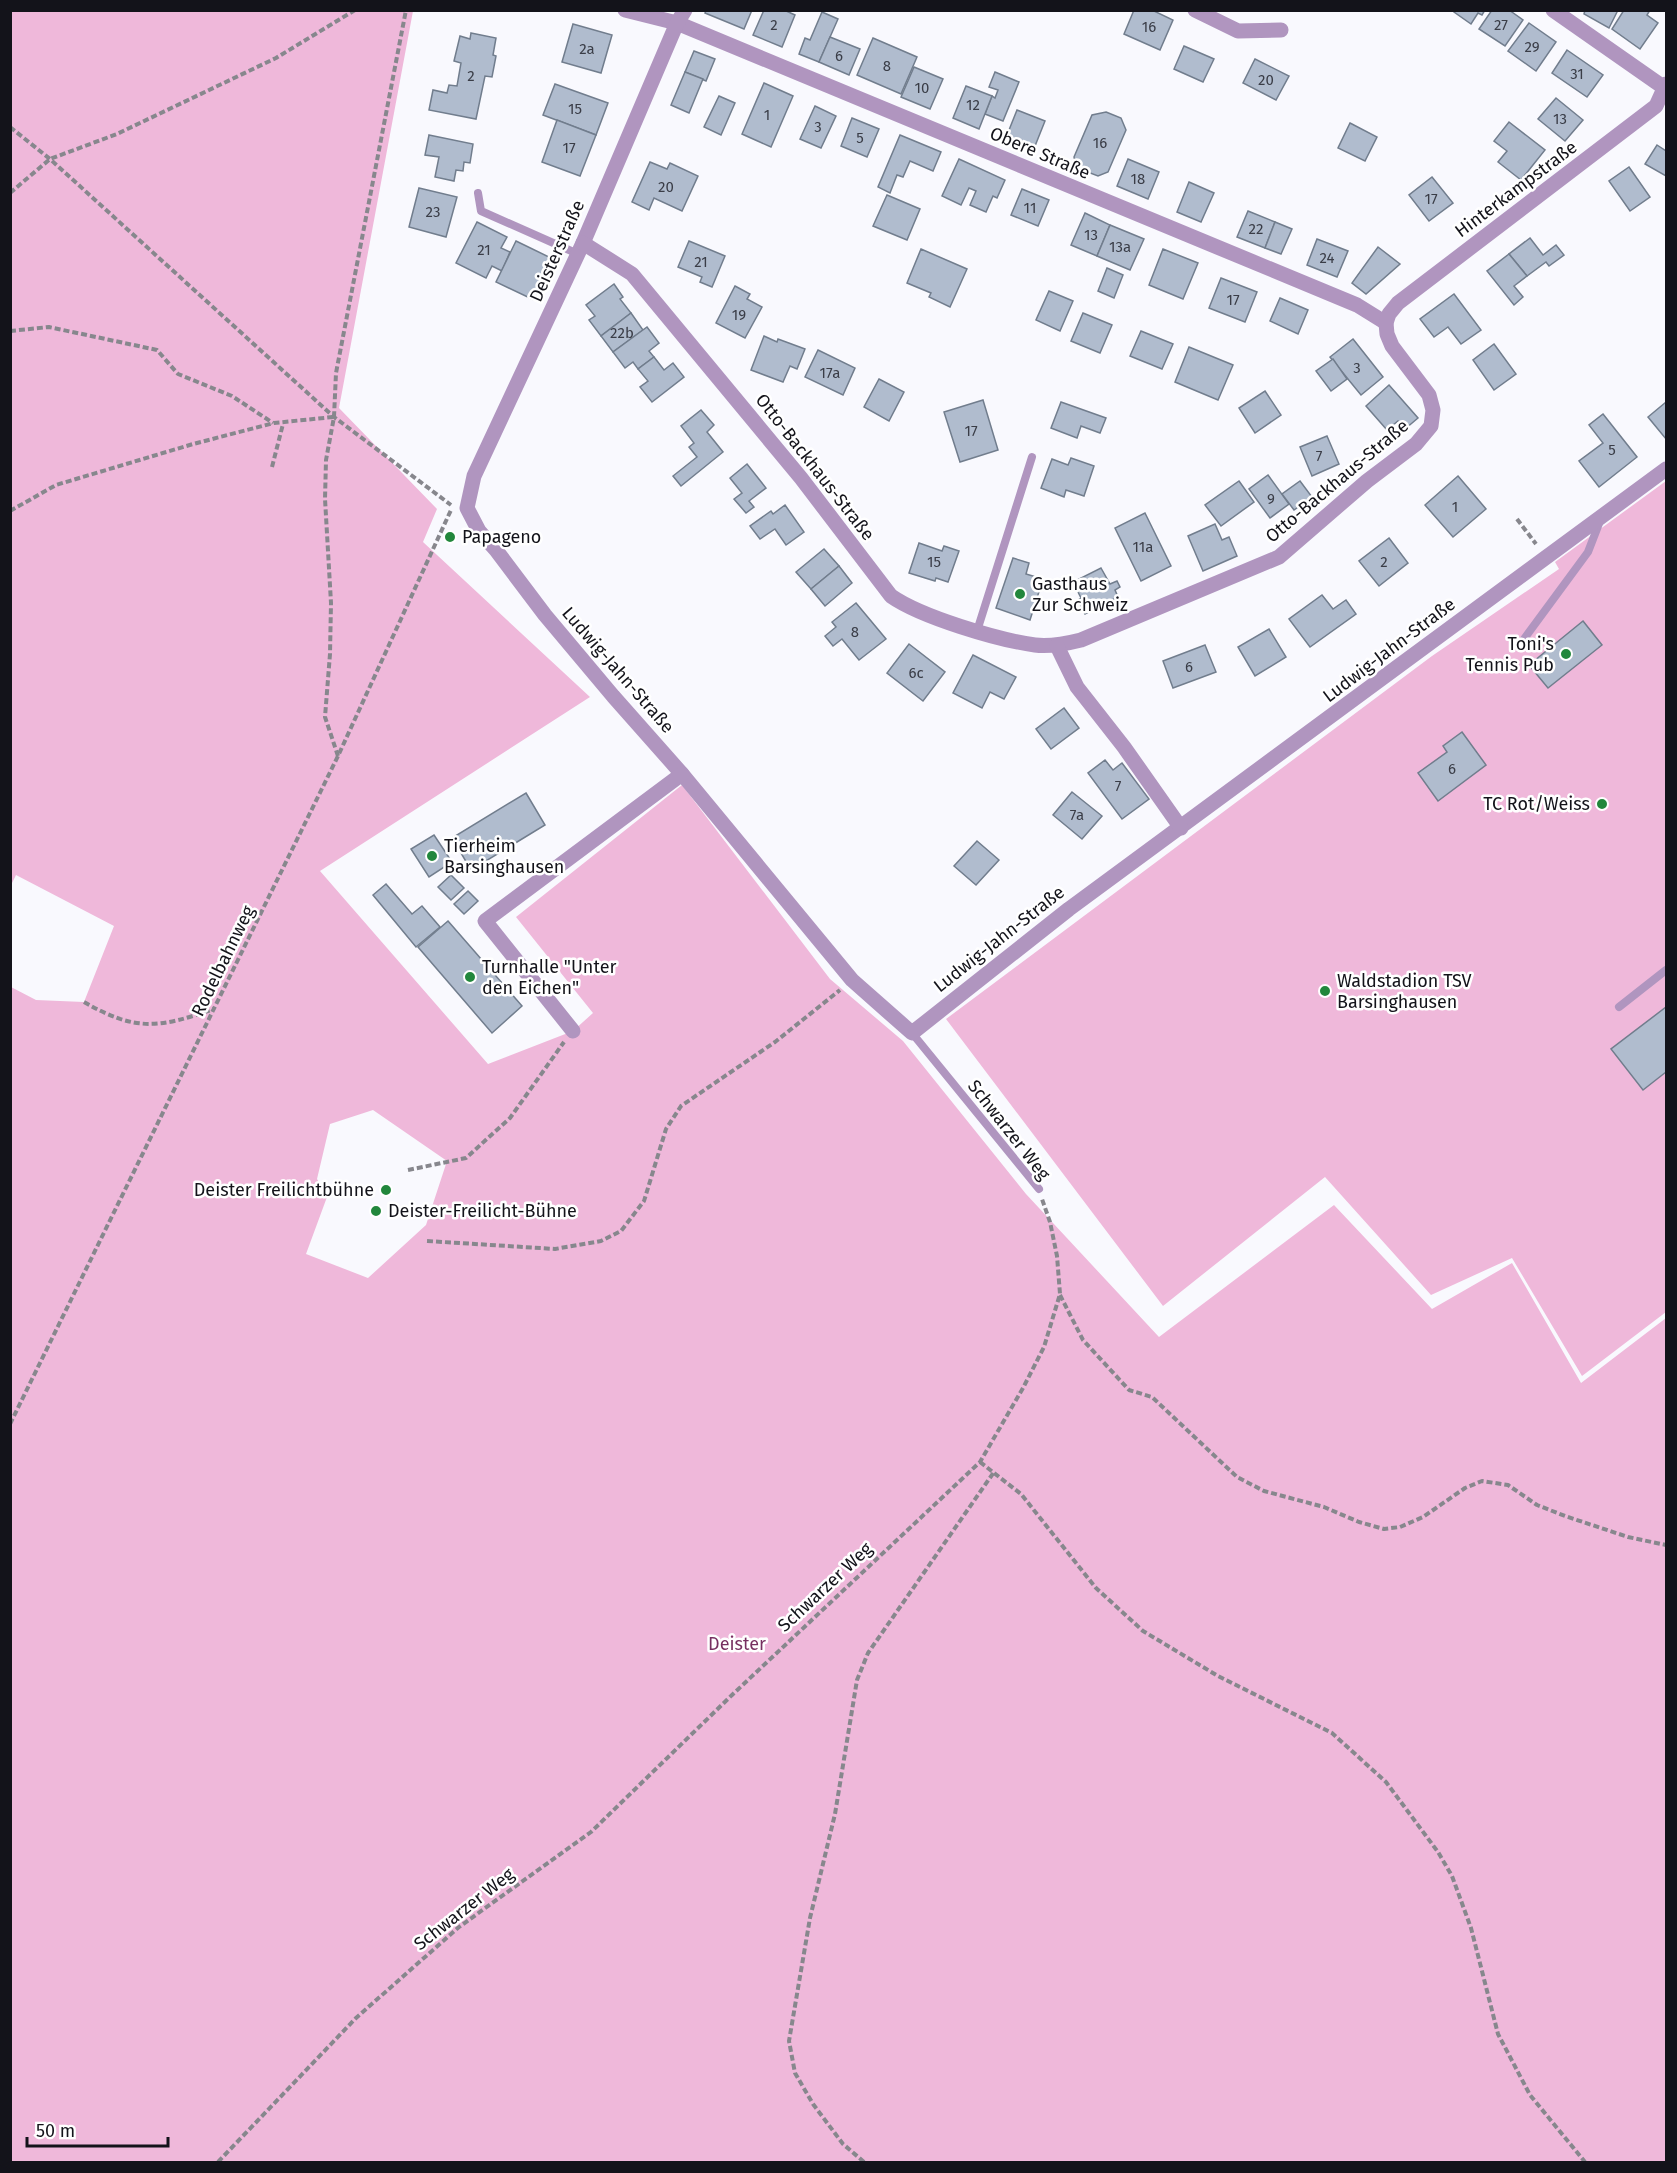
<svg xmlns="http://www.w3.org/2000/svg" width="1677" height="2173" font-family="'Fira Sans',sans-serif">
<style>
.green{fill:#efb8da;fill-rule:evenodd}
.building{fill:#b0bcce;stroke:#717d8d;stroke-width:1.5}
.lines{fill:none;stroke-linecap:round;stroke-linejoin:round}
.path{stroke:#87878d;stroke-width:4;stroke-dasharray:6 3;stroke-linecap:butt}
.lane{stroke:#b095bf;stroke-width:8}
.street{stroke:#b095bf;stroke-width:15}
.poi-dot{fill:#22873c;stroke:#fff;stroke-width:2}
.labels{text-anchor:middle;stroke-width:5;stroke-linejoin:round;paint-order:stroke}
.number-label{font-size:15px;fill:#3a3d47}
.street-label{font-size:18px;fill:#13131a;stroke:#fff}
.poi-label{font-size:18px;fill:#13131a;stroke:#fff;text-anchor:start}
.park-label{font-size:18px;fill:#773061;stroke:#fff}
</style>
<rect width="100%" height="100%" fill="#f9f9fe"/>
<g class="green">
<path d="M11,11H413L339,408L437,509L423,542L590,697L320,871L488,1064L573,1031L593,1013L516,917L682,785L830,979L903,1041L1026,1194L1159,1337L1334,1205L1432,1309L1512,1263L1581,1383L1666,1318V2162H11V987L36,1000L84,1002L114,926L16,875L11,885ZM373,1110L447,1161L426,1225L368,1278L306,1254L327,1197L317,1179L330,1124Z"/>
<path d="M1666,481V1312L1582,1376L1512,1258L1431,1295L1325,1177L1163,1306L946,1019L1432,656L1559,569L1555,562Z"/>
</g>
<g class="building">
<path d="M706,10H752L744,29L705,13Z"/>
<path d="M764,10H784L795,15L782,47L753,35Z"/>
<path d="M1134,10H1152L1173,20L1160,50L1124,34Z"/>
<path d="M1455,10H1485L1482,15L1478,13L1471,24L1454,12Z"/>
<path d="M1492,10H1509L1523,20L1505,46L1479,29Z"/>
<path d="M1585,10H1618L1609,28L1584,14Z"/>
<path d="M1624,10H1650L1647,15L1658,23L1640,49L1612,29Z"/>
<path d="M822,12L838,19L819,62L799,54L805,38L810,40Z"/>
<path d="M1529,23L1556,42L1536,71L1508,51Z"/>
<path d="M573,24L612,35L601,73L562,62Z"/>
<path d="M471,33L496,38L493,55L496,56L492,77L485,76L476,119L429,110L433,90L447,93L449,85L457,86L461,63L454,61L460,36L470,39Z"/>
<path d="M830,37L860,49L849,75L819,62Z"/>
<path d="M873,38L917,57L901,94L857,75Z"/>
<path d="M1184,46L1214,59L1203,82L1174,69Z"/>
<path d="M1567,50L1603,75L1587,97L1552,73Z"/>
<path d="M694,51L715,59L706,81L685,72Z"/>
<path d="M1255,59L1289,76L1276,100L1243,83Z"/>
<path d="M914,67L943,79L930,109L901,97Z"/>
<path d="M685,72L703,79L689,113L671,105Z"/>
<path d="M995,72L1019,82L1003,121L985,114L992,96L995,98L998,90L989,87Z"/>
<path d="M764,83L793,96L771,147L742,134Z"/>
<path d="M555,84L608,103L596,135L543,115Z"/>
<path d="M966,86L992,96L979,129L953,118Z"/>
<path d="M719,96L735,103L721,135L704,127Z"/>
<path d="M1556,98L1583,120L1565,141L1538,119Z"/>
<path d="M815,106L836,116L821,148L800,139Z"/>
<path d="M1017,110L1045,121L1033,151L1005,140Z"/>
<path d="M1106,112L1121,118L1126,130L1108,172L1098,176L1077,168L1074,157L1092,115Z"/>
<path d="M852,118L879,129L867,157L841,146Z"/>
<path d="M557,120L596,135L580,176L542,162Z"/>
<path d="M1509,122L1545,150L1521,180L1498,162L1507,151L1494,141Z"/>
<path d="M1350,123L1377,137L1365,161L1338,148Z"/>
<path d="M429,135L473,144L470,163L464,162L463,171L456,170L454,181L435,177L439,157L425,155Z"/>
<path d="M900,135L941,152L933,171L910,161L903,177L897,175L890,193L878,187Z"/>
<path d="M1657,145L1666,151V176L1645,164Z"/>
<path d="M959,159L1005,180L997,198L993,196L986,212L970,205L976,191L969,188L961,205L942,196Z"/>
<path d="M1128,159L1159,172L1148,199L1117,186Z"/>
<path d="M650,162L667,169L670,163L698,176L682,211L654,198L649,210L632,202Z"/>
<path d="M1629,167L1650,197L1630,211L1609,181Z"/>
<path d="M1432,177L1453,203L1429,221L1409,195Z"/>
<path d="M1189,182L1214,193L1201,222L1177,212Z"/>
<path d="M419,188L457,197L446,237L409,227Z"/>
<path d="M1022,189L1049,200L1038,226L1011,215Z"/>
<path d="M887,195L920,209L907,240L873,226Z"/>
<path d="M1248,211L1275,222L1265,248L1237,237Z"/>
<path d="M1085,213L1110,225L1097,256L1071,245Z"/>
<path d="M477,222L507,237L501,248L510,252L502,271L492,266L486,278L456,263Z"/>
<path d="M1275,222L1292,229L1281,254L1265,248Z"/>
<path d="M1110,225L1144,239L1130,270L1097,256Z"/>
<path d="M1530,238L1543,255L1556,245L1564,255L1549,266L1546,262L1527,276L1509,254Z"/>
<path d="M1317,239L1348,251L1337,277L1307,265Z"/>
<path d="M516,241L553,259L534,300L496,282Z"/>
<path d="M689,241L725,256L712,287L700,282L702,277L678,267Z"/>
<path d="M1378,247L1400,264L1366,294L1352,283Z"/>
<path d="M921,249L967,269L950,307L929,297L931,293L907,283Z"/>
<path d="M1163,249L1198,263L1183,299L1149,285Z"/>
<path d="M1509,254L1527,276L1514,286L1523,297L1514,305L1487,271Z"/>
<path d="M1107,268L1123,275L1114,298L1098,291Z"/>
<path d="M1221,278L1257,292L1245,322L1209,308Z"/>
<path d="M614,284L623,297L620,299L631,313L601,336L589,320L595,316L586,305Z"/>
<path d="M735,286L750,294L747,299L762,307L745,338L716,323Z"/>
<path d="M1049,291L1073,301L1060,331L1036,320Z"/>
<path d="M1454,294L1481,330L1461,344L1448,327L1434,337L1420,319Z"/>
<path d="M1280,298L1308,310L1298,334L1270,321Z"/>
<path d="M631,313L643,330L613,352L601,336Z"/>
<path d="M1083,313L1112,325L1100,353L1071,341Z"/>
<path d="M647,327L659,343L649,351L654,357L638,369L633,362L625,368L613,352Z"/>
<path d="M1141,331L1173,344L1162,369L1130,356Z"/>
<path d="M764,336L777,342L778,339L805,349L797,369L790,366L783,382L751,370Z"/>
<path d="M1353,339L1383,377L1361,395L1330,357Z"/>
<path d="M1494,344L1516,374L1494,390L1473,360Z"/>
<path d="M1189,347L1233,365L1218,400L1175,382Z"/>
<path d="M818,350L855,368L843,395L805,377Z"/>
<path d="M654,357L664,370L673,363L684,377L652,402L640,387L648,381L638,369Z"/>
<path d="M1333,359L1347,379L1331,391L1316,371Z"/>
<path d="M879,379L904,392L889,421L864,407Z"/>
<path d="M1389,385L1418,418L1405,429L1398,421L1387,430L1366,406Z"/>
<path d="M1265,391L1281,415L1255,433L1239,408Z"/>
<path d="M983,400L998,450L960,462L944,412Z"/>
<path d="M1061,402L1106,418L1100,433L1081,426L1077,438L1051,428Z"/>
<path d="M1666,402V439L1648,417Z"/>
<path d="M701,410L714,425L707,432L723,452L681,486L673,476L697,457L689,447L694,443L681,426Z"/>
<path d="M1603,414L1637,457L1599,487L1579,461L1603,443L1589,425Z"/>
<path d="M1327,436L1339,464L1312,476L1300,447Z"/>
<path d="M1071,458L1094,466L1084,496L1066,490L1064,497L1041,488L1052,459L1068,465Z"/>
<path d="M747,464L766,488L749,501L754,507L746,513L734,499L742,493L730,478Z"/>
<path d="M1268,475L1289,504L1270,518L1249,489Z"/>
<path d="M1458,476L1486,509L1453,537L1425,505Z"/>
<path d="M1239,481L1254,502L1221,526L1205,505Z"/>
<path d="M1300,481L1312,497L1294,510L1282,494Z"/>
<path d="M785,505L804,532L786,545L775,529L760,539L750,526L771,511L773,514Z"/>
<path d="M1145,513L1171,566L1141,581L1115,528Z"/>
<path d="M1215,524L1222,540L1229,537L1237,556L1203,571L1188,536Z"/>
<path d="M1389,538L1408,563L1379,586L1359,561Z"/>
<path d="M919,543L942,551L944,546L959,551L948,582L936,578L935,581L909,573Z"/>
<path d="M824,549L839,566L811,589L796,572Z"/>
<path d="M1013,558L1029,563L1026,574L1043,579L1030,620L996,608Z"/>
<path d="M839,566L852,583L825,606L811,589Z"/>
<path d="M1101,568L1110,584L1117,581L1120,587L1115,590L1118,597L1085,614L1078,600L1081,598L1073,582Z"/>
<path d="M1322,595L1333,609L1346,600L1356,614L1310,647L1289,619Z"/>
<path d="M856,603L886,639L859,660L842,639L833,646L825,636L836,627L832,622Z"/>
<path d="M1583,621L1602,645L1548,688L1529,665Z"/>
<path d="M1269,629L1286,657L1255,676L1238,647Z"/>
<path d="M909,644L945,672L923,701L887,673Z"/>
<path d="M1205,645L1216,672L1173,688L1163,661Z"/>
<path d="M973,655L1016,677L1004,699L990,692L982,708L953,693Z"/>
<path d="M1064,708L1079,728L1051,749L1036,729Z"/>
<path d="M1462,732L1486,765L1438,801L1418,773L1447,752L1443,746Z"/>
<path d="M1105,760L1113,770L1122,763L1149,799L1122,819L1088,773Z"/>
<path d="M1072,792L1102,816L1082,839L1053,815Z"/>
<path d="M526,793L545,825L471,870L452,838Z"/>
<path d="M434,835L452,862L429,877L411,849Z"/>
<path d="M977,841L999,860L976,885L954,866Z"/>
<path d="M451,875L464,888L451,900L438,887Z"/>
<path d="M386,884L412,914L422,906L440,927L416,947L373,895Z"/>
<path d="M468,891L478,901L464,914L454,904Z"/>
<path d="M448,921L522,1006L492,1033L418,947Z"/>
<path d="M1666,1007V1072L1643,1090L1611,1049Z"/>
</g>
<g class="lines">
<g class="path">
<path d="M10,127L50,159L334,417L451,505"/>
<path d="M10,193L50,159L117,134L276,58L355,10"/>
<path d="M10,331L49,327L157,350L178,374L232,396L273,423"/>
<path d="M272,467L283,424"/>
<path d="M10,511L56,485L193,444L274,423L333,417"/>
<path d="M1517,519L1536,544"/>
<path d="M338,756L325,717L330,654L331,603L325,499L326,460L334,417L336,373L406,10"/>
<path d="M84,1002C136,1032 159,1028 214,1009"/>
<path d="M408,1170L466,1158L510,1118L564,1042"/>
<path d="M427,1241L555,1249L601,1241L621,1231L644,1201L666,1129L681,1106L775,1042L840,990"/>
<path d="M1060,1295L1083,1340L1129,1390L1152,1397L1237,1477L1264,1491L1324,1507L1359,1522L1384,1529L1400,1527L1423,1517L1465,1488L1482,1481L1508,1485L1537,1505L1565,1516L1628,1537L1666,1545"/>
<path d="M10,1424L338,756L451,510"/>
<path d="M980,1462L1021,1494L1096,1588L1143,1631L1218,1676L1332,1733L1386,1782L1438,1852L1452,1876L1471,1928L1498,2034L1530,2095L1585,2162"/>
<path d="M218,2162L356,2018L459,1927L591,1832L732,1695L980,1462L1023,1388L1044,1347L1060,1294L1057,1256L1050,1222L1042,1199"/>
<path d="M864,2162L843,2144L813,2104L795,2073L789,2041L810,1918L835,1814L857,1680L868,1653L994,1472"/>
</g>
<g class="lane">
<path d="M478,193L481,211L578,254"/>
<path d="M977,631L1032,457"/>
<path d="M1524,639L1588,552L1600,521"/>
<path d="M1619,1007L1666,970"/>
<path d="M912,1033L1039,1189"/>
</g>
<g class="street">
<path d="M625,10L677,23L1357,305L1386,323"/>
<path d="M685,10L677,23L583,243L474,476L467,508L479,531L496,550L545,615L613,696L682,774L852,980L912,1033L1069,909L1666,469"/>
<path d="M1195,10L1238,31L1281,30"/>
<path d="M1553,10L1666,89"/>
<path d="M583,243L632,274L801,478L891,596C921,617 998,640 1035,645C1050,647 1065,644 1081,640L1279,557L1367,481L1416,444L1431,426L1433,410L1429,395L1392,346L1387,334L1386,323L1389,314L1398,303L1656,106L1666,84"/>
<path d="M1057,646L1077,687L1124,747L1181,828"/>
<path d="M573,1031L485,921L682,774"/>
</g>
</g>
<g class="poi-dot">
<circle cx="450" cy="537" r="6"/>
<circle cx="1020" cy="594" r="6"/>
<circle cx="1566" cy="654" r="6"/>
<circle cx="1602" cy="804" r="6"/>
<circle cx="432" cy="856" r="6"/>
<circle cx="470" cy="977" r="6"/>
<circle cx="1325" cy="991" r="6"/>
<circle cx="386" cy="1190" r="6"/>
<circle cx="376" cy="1211" r="6"/>
</g>
<g class="labels">
<g class="number-label">
<text x="774" y="30">2</text>
<text x="1501" y="30">27</text>
<text x="1149" y="32">16</text>
<text x="1532" y="52">29</text>
<text x="587" y="54">2a</text>
<text x="839" y="61">6</text>
<text x="887" y="71">8</text>
<text x="1577" y="79">31</text>
<text x="471" y="81">2</text>
<text x="1266" y="85">20</text>
<text x="922" y="93">10</text>
<text x="973" y="110">12</text>
<text x="575" y="114">15</text>
<text x="767" y="120">1</text>
<text x="1560" y="124">13</text>
<text x="818" y="132">3</text>
<text x="860" y="143">5</text>
<text x="1100" y="148">16</text>
<text x="569" y="153">17</text>
<text x="1138" y="184">18</text>
<text x="666" y="192">20</text>
<text x="1431" y="204">17</text>
<text x="1030" y="213">11</text>
<text x="433" y="217">23</text>
<text x="1256" y="234">22</text>
<text x="1091" y="240">13</text>
<text x="1120" y="252">13a</text>
<text x="484" y="255">21</text>
<text x="1327" y="263">24</text>
<text x="701" y="267">21</text>
<text x="1233" y="305">17</text>
<text x="739" y="320">19</text>
<text x="622" y="338">22b</text>
<text x="1357" y="373">3</text>
<text x="830" y="378">17a</text>
<text x="971" y="436">17</text>
<text x="1612" y="455">5</text>
<text x="1319" y="461">7</text>
<text x="1271" y="504">9</text>
<text x="1455" y="512">1</text>
<text x="1143" y="552">11a</text>
<text x="934" y="567">15</text>
<text x="1384" y="567">2</text>
<text x="855" y="637">8</text>
<text x="1189" y="672">6</text>
<text x="916" y="678">6c</text>
<text x="1452" y="774">6</text>
<text x="1118" y="791">7</text>
<text x="1077" y="820">7a</text>
</g>
<g class="street-label">
<text transform="translate(1040 153) rotate(23)" y="6">Obere Straße</text>
<text transform="translate(1516 189) rotate(-37)" y="6">Hinterkampstraße</text>
<text transform="translate(557 251) rotate(-66)" y="6">Deisterstraße</text>
<text transform="translate(815 467) rotate(52)" y="6">Otto-Backhaus-Straße</text>
<text transform="translate(1337 481) rotate(-40)" y="6">Otto-Backhaus-Straße</text>
<text transform="translate(1389 650) rotate(-37)" y="6">Ludwig-Jahn-Straße</text>
<text transform="translate(618 670) rotate(49)" y="6">Ludwig-Jahn-Straße</text>
<text transform="translate(999 939) rotate(-38)" y="6">Ludwig-Jahn-Straße</text>
<text transform="translate(223 961) rotate(-64)" y="6">Rodelbahnweg</text>
<text transform="translate(1009 1130) rotate(52)" y="6">Schwarzer Weg</text>
<text transform="translate(825 1587) rotate(-43)" y="6">Schwarzer Weg</text>
<text transform="translate(464 1909) rotate(-38)" y="6">Schwarzer Weg</text>
</g>
<g class="poi-label">
<text x="462" y="543">Papageno</text>
<text x="1032" y="590">Gasthaus<tspan x="1032" dy="21">Zur Schweiz</tspan></text>
<text x="1554" y="650" text-anchor="end">Toni's<tspan x="1554" dy="21">Tennis Pub</tspan></text>
<text x="1590" y="810" text-anchor="end">TC Rot/Weiss</text>
<text x="444" y="852">Tierheim<tspan x="444" dy="21">Barsinghausen</tspan></text>
<text x="482" y="973">Turnhalle "Unter<tspan x="482" dy="21">den Eichen"</tspan></text>
<text x="1337" y="987">Waldstadion TSV<tspan x="1337" dy="21">Barsinghausen</tspan></text>
<text x="374" y="1196" text-anchor="end">Deister Freilichtbühne</text>
<text x="388" y="1217">Deister-Freilicht-Bühne</text>
</g>
<g class="park-label">
<text x="737" y="1650">Deister</text>
</g>
</g>
<rect width="1677" height="2173" fill="none" stroke="#13131a" stroke-width="24"/>
<path d="M27 2137v9h141v-9" fill="none" stroke="#13131a" stroke-width="3"/>
<text x="36" y="2137" font-size="18" fill="#13131a" stroke="#ffffff" stroke-width="4.5" paint-order="stroke">50 m</text>
</svg>
